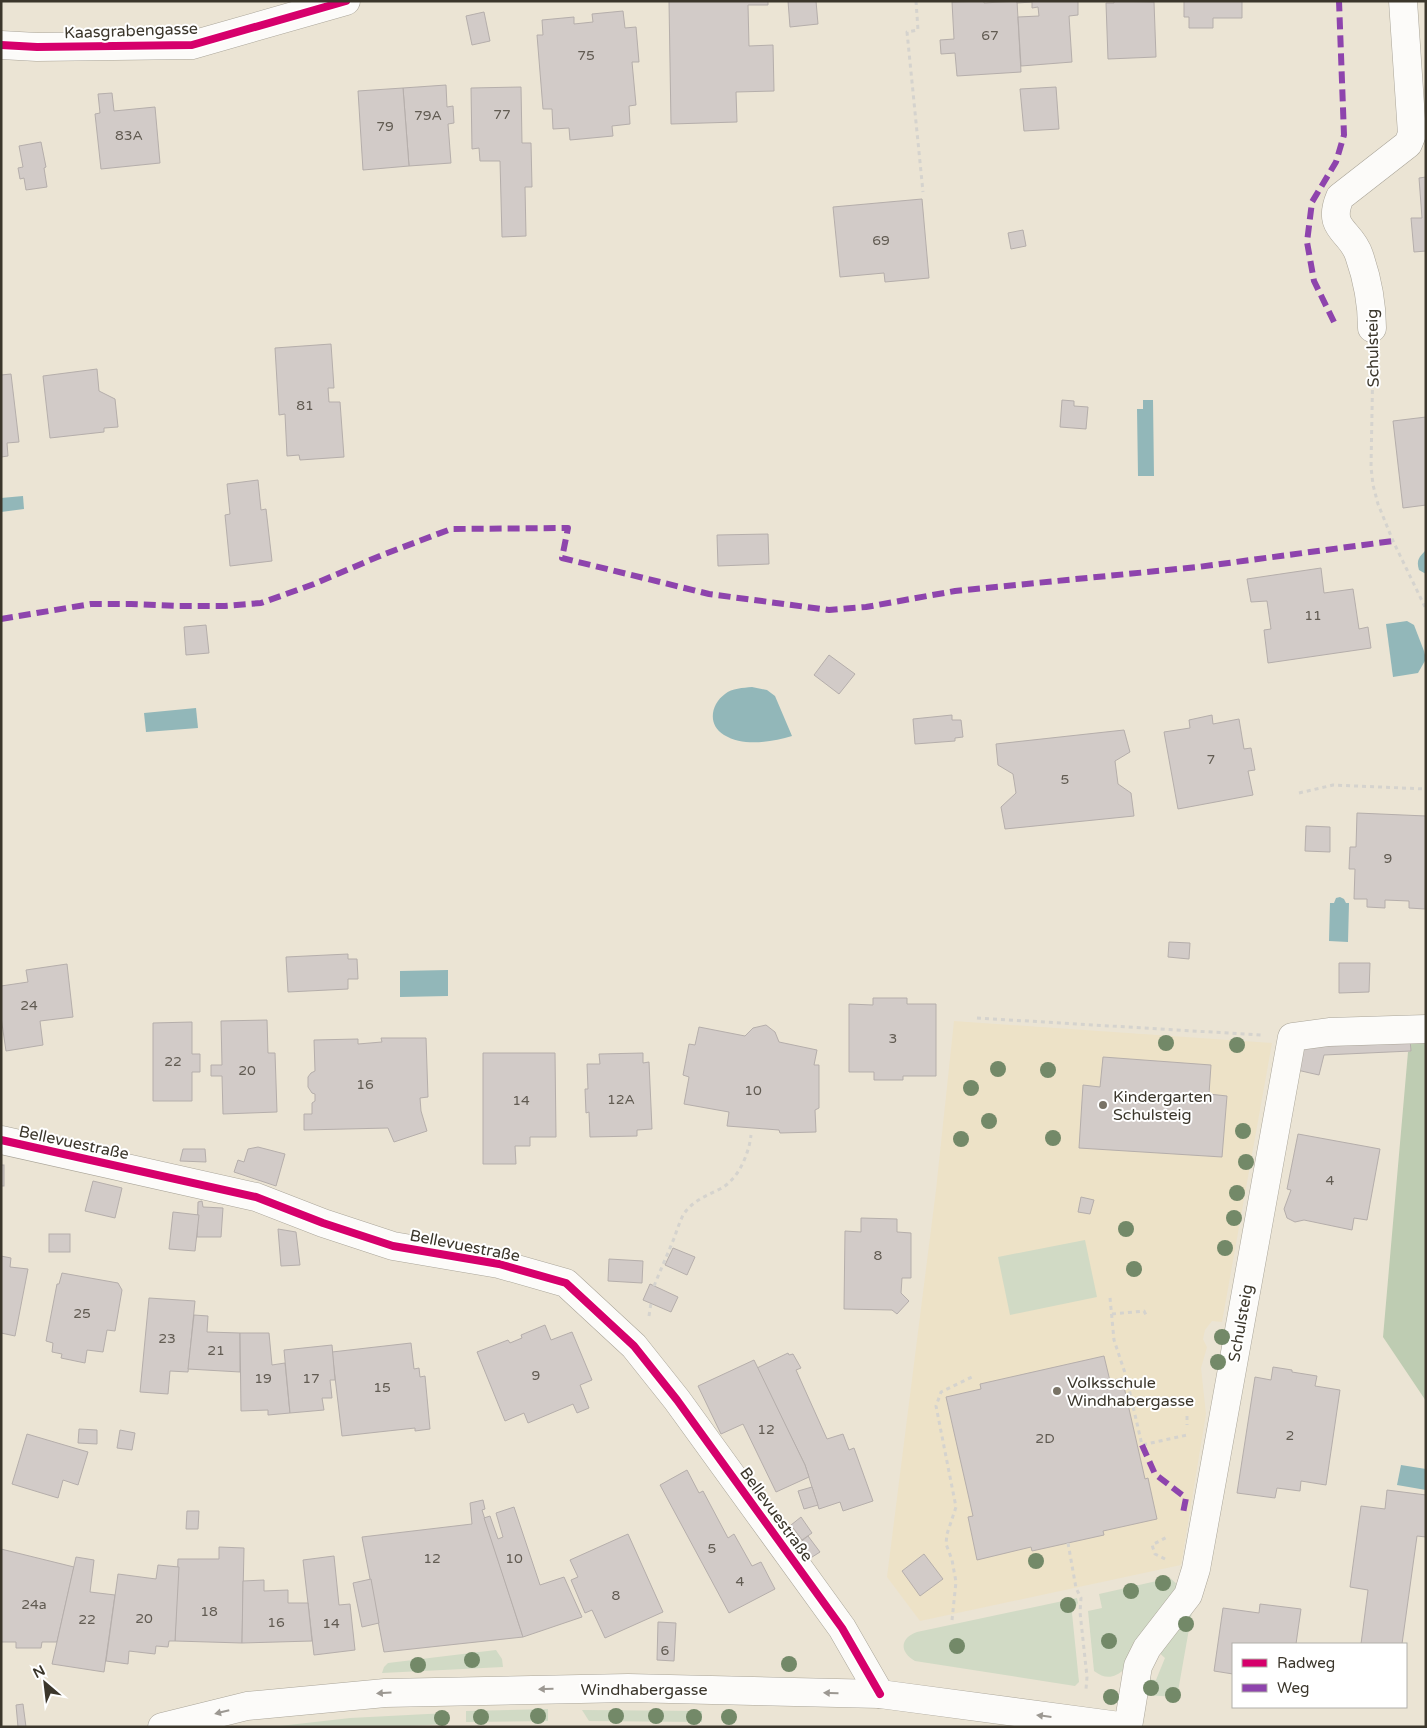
<svg xmlns="http://www.w3.org/2000/svg" width="1427" height="1728" font-family="'Varela Round',sans-serif">
<style>
.built{fill:#ede2c7}
.green{fill:#d1dac5}
.forest{fill:#beccb2}
.water{fill:#92b7b9}
.building{fill:#d2cbc8;stroke:#b5aeab}
.lines{fill:none;stroke-linecap:round;stroke-linejoin:round}
.minor-casing{stroke:#aaa599;stroke-width:29}
.major-casing{stroke:#aaa599;stroke-width:29}
.path{stroke:#d5d3ce;stroke-width:3;stroke-dasharray:4 4;stroke-linecap:butt}
.minor{stroke:#fcfbf9;stroke-width:28}
.major{stroke:#fcfbf9;stroke-width:28}
.quiet{stroke:#8e44ad;stroke-width:6;stroke-dasharray:12 6;stroke-linecap:butt}
.cycleway-casing{stroke:#fff;stroke-width:11}
.cycleway{stroke:#d6006c;stroke-width:8}
.tree{fill:#738968}
.oneway{fill:#9c9892}
.poi-dot{fill:#797366;stroke:#fff;stroke-width:2}
.labels{text-anchor:middle;stroke-width:4;stroke-linejoin:round;paint-order:stroke}
.number-label{font-size:14px;fill:#615b52}
.street-label{font-size:16px;fill:#3b362b;stroke:#fff}
.poi-label{font-size:16px;fill:#3b362b;stroke:#fff;text-anchor:start}
</style>
<rect width="100%" height="100%" fill="#ebe4d4"/>
<path class="built" d="M954,1021L1272,1043L1222,1322L1212,1321L1205,1330L1203,1339L1207,1347L1201,1368L1206,1414L1181,1565L920,1621L887,1577L936,1190Z"/>
<g class="green">
<path d="M1085,1240L1097,1297L1010,1315L998,1257Z"/>
<path d="M1170,1578L1179,1586L1125,1669C1114,1678 1106,1680 1094,1671L1088,1611L1102,1608L1099,1594Z"/>
<path d="M1077,1598L1078,1603L1072,1613L1079,1682L1075,1686L915,1661C899,1652 900,1638 917,1632Z"/>
<path d="M1192,1612L1177,1697L1144,1695L1143,1679L1156,1680L1165,1658L1155,1649Z"/>
<path d="M496,1650L502,1659L503,1667L382,1673L384,1667L388,1663Z"/>
<path d="M548,1709V1721L466,1722V1711Z"/>
<path d="M582,1710L702,1711V1722L589,1721Z"/>
<path d="M447,1713V1724L390,1727H271L350,1718Z"/>
</g>
<path class="forest" d="M1410,1040H1426V1401L1383,1337L1408,1052L1411,1051Z"/>
<g class="water">
<path d="M1143,400H1153L1154,476H1138L1137,409H1143Z"/>
<path d="M23,496L24,509L1,512V498Z"/>
<path d="M1426,550V574L1419,570C1416,560 1419,557 1426,550Z"/>
<path d="M1407,621L1414,625L1424,651L1426,659L1418,673L1393,677L1386,624Z"/>
<path d="M752,687L767,690L775,696L792,736C771,742 744,747 724,735C707,725 711,704 725,694C732,688 743,688 752,687Z"/>
<path d="M196,708L198,728L146,732L144,713Z"/>
<path d="M1340,897L1344,899L1346,903H1349L1348,942L1329,941L1330,903H1334L1336,898Z"/>
<path d="M448,970V996L400,997V971Z"/>
<path d="M1401,1465L1426,1469V1490L1397,1485Z"/>
</g>
<g class="building">
<path d="M669,1H768V5H748L749,46L773,45L774,91L736,92L737,122L671,124Z"/>
<path d="M788,1H816L818,24L790,27Z"/>
<path d="M984,1V3L1017,1L1021,72L957,76L955,53L941,54L940,40L954,39L952,2Z"/>
<path d="M1017,1H1078V15L1069,16L1072,62L1021,66L1018,17L1039,16L1038,7L1032,8V2L1017,3Z"/>
<path d="M1114,1L1154,2L1156,57L1108,59L1106,3H1114Z"/>
<path d="M1184,1H1242V18H1213V28H1189V17H1184Z"/>
<path d="M623,11L625,28L636,27L639,62H632L636,105L629,106L630,124L612,126L613,136L570,140L569,128L553,129L552,109H543L537,35H543L542,20L574,17V24L593,22L592,14Z"/>
<path d="M484,12L490,41L472,45L466,16Z"/>
<path d="M446,85L447,107L453,106L454,123L448,124L451,163L409,166L403,88Z"/>
<path d="M521,87L522,143H531L532,187H525L526,236L502,237L500,161H480L479,148L472,149L471,88Z"/>
<path d="M1056,87L1059,129L1024,131L1020,89Z"/>
<path d="M403,88L409,166L363,170L358,91Z"/>
<path d="M112,93L114,111L155,107L160,163L101,169L95,114L100,113L98,94Z"/>
<path d="M41,142L46,167L44,168L47,187L26,190L24,178L20,179L18,168L23,167L19,146Z"/>
<path d="M1426,177V251L1414,252L1411,218H1422L1419,178Z"/>
<path d="M922,199L929,278L885,282L884,273L840,277L833,207Z"/>
<path d="M1023,230L1026,246L1011,249L1008,233Z"/>
<path d="M331,344L334,388H328L329,402H340L344,457L300,460L299,455L287,456L285,414L279,415L275,348Z"/>
<path d="M97,369L99,391L115,399L118,427L104,428V432L50,438L43,376Z"/>
<path d="M11,374L19,442L7,443L8,456L1,457V375Z"/>
<path d="M1062,400L1074,401V406L1088,407L1086,429L1060,427Z"/>
<path d="M1426,417V505L1403,508L1393,421Z"/>
<path d="M258,480L261,510L266,509L272,561L230,566L225,515L230,514L227,484Z"/>
<path d="M768,534L769,564L718,566L717,535Z"/>
<path d="M1321,568L1324,593L1353,589L1359,629L1368,627L1371,648L1268,663L1264,630L1271,629L1267,601L1251,602L1247,579Z"/>
<path d="M206,625L209,653L186,655L184,627Z"/>
<path d="M829,655L855,674L839,694L814,675Z"/>
<path d="M952,715V720H961L963,737L955,738V741L915,744L913,719Z"/>
<path d="M1212,715L1213,724L1239,719L1244,749L1251,748L1255,770L1248,771L1253,795L1178,809L1164,732L1190,728L1189,720Z"/>
<path d="M1124,730L1130,752L1115,761L1118,784L1131,793L1134,816L1005,829L1001,807L1016,793L1013,774L998,765L996,744Z"/>
<path d="M1357,813L1426,816L1425,909L1409,908V901L1385,900V908L1367,907V899H1354L1355,869H1349L1350,847H1356Z"/>
<path d="M1306,826L1330,827V852L1305,851Z"/>
<path d="M1169,942L1190,943L1189,959L1168,957Z"/>
<path d="M348,954V959H357L358,979H348V989L288,992L286,957Z"/>
<path d="M1339,963H1370L1369,992L1339,993Z"/>
<path d="M67,964L73,1017L40,1021L43,1045L6,1051L1,1017V986L28,982L26,970Z"/>
<path d="M873,998H907V1004H936V1076H903V1080H874V1072H849V1004L873,1005Z"/>
<path d="M267,1020L268,1053H275L277,1112L223,1114L222,1076H211V1065H222L221,1021Z"/>
<path d="M192,1022V1054H200V1072H192V1101H153V1023Z"/>
<path d="M766,1025L775,1032L779,1042L817,1050L814,1065H819V1108L815,1110L816,1132L780,1133L779,1130L727,1126L729,1112L684,1104L689,1077L683,1075L689,1044L695,1045L699,1027L745,1036L753,1028Z"/>
<path d="M381,1038H426L428,1097L420,1098L421,1111L427,1131L394,1142L388,1128L304,1130V1114H312V1103L315,1101V1094L312,1093L308,1087V1077L311,1073L315,1071L314,1040L358,1039V1044L382,1042Z"/>
<path d="M1410,1040L1411,1051L1324,1055L1319,1075L1297,1070L1302,1044Z"/>
<path d="M483,1053H555L556,1137H530V1146H515L516,1164H483Z"/>
<path d="M643,1053V1063L649,1062L652,1129L637,1130V1136L590,1137L589,1112L586,1113L585,1089H588L587,1064H600L599,1054Z"/>
<path d="M1103,1057L1211,1065L1209,1094L1227,1096L1222,1157L1079,1148L1083,1085L1100,1087Z"/>
<path d="M1298,1134L1380,1149L1367,1220L1354,1218L1352,1230L1304,1220L1295,1222L1287,1218L1284,1209L1291,1190L1287,1189Z"/>
<path d="M258,1147L285,1154L276,1186L234,1172L238,1160L244,1162L248,1149Z"/>
<path d="M183,1149H205L206,1162L180,1161Z"/>
<rect x="1" y="1165" width="3" height="21"/>
<path d="M93,1181L122,1188L115,1218L85,1211Z"/>
<path d="M1081,1197L1094,1200L1090,1214L1078,1212Z"/>
<path d="M202,1201L203,1207L223,1208L221,1237H197L198,1202Z"/>
<path d="M173,1212L199,1215L195,1251L169,1249Z"/>
<path d="M861,1218L897,1219V1232L911,1233V1278H902L901,1293L909,1301L897,1314L892,1310L844,1309L845,1231L861,1232Z"/>
<path d="M278,1229L296,1232L300,1265L281,1266Z"/>
<rect x="49" y="1234" width="21" height="18"/>
<path d="M673,1248L695,1257L687,1275L665,1265Z"/>
<path d="M1,1256L11,1258L10,1267L28,1269L15,1336L1,1333Z"/>
<path d="M609,1259L643,1261L642,1283L608,1281Z"/>
<path d="M62,1273L118,1283L122,1290L115,1331L107,1330L103,1352L87,1350L85,1363L61,1358L62,1354L52,1352L53,1343L46,1341L57,1284H59Z"/>
<path d="M650,1284L678,1297L671,1312L643,1300Z"/>
<path d="M149,1298L195,1301L188,1372L170,1371L168,1394L140,1392Z"/>
<path d="M194,1315L208,1316L207,1332L240,1333V1372L188,1369Z"/>
<path d="M545,1325L551,1340L572,1332L592,1380L580,1385L589,1408L577,1413L573,1404L528,1423L524,1413L505,1421L477,1352L508,1340L510,1343L522,1338L521,1335Z"/>
<path d="M240,1333H269L272,1365L285,1363L290,1413L268,1415V1410L241,1411Z"/>
<path d="M411,1343L414,1369L419,1368L420,1377L425,1376L430,1429L415,1431V1428L342,1436L332,1352Z"/>
<path d="M332,1345L335,1380H330L332,1398H322L324,1410L290,1413L284,1350Z"/>
<path d="M788,1353L789,1355L793,1354L801,1368L796,1370L827,1439L843,1434L849,1450L854,1448L873,1501L843,1511L840,1502L819,1509L805,1465L757,1368Z"/>
<path d="M1104,1356L1110,1381L1122,1378L1145,1479L1148,1478L1157,1519L1103,1531L1104,1535L1032,1551L1031,1547L977,1560L968,1517L973,1516L946,1397L981,1389L980,1384Z"/>
<path d="M754,1360L805,1465L809,1477L776,1492L743,1424L721,1434L698,1386Z"/>
<path d="M1273,1367L1292,1370V1372L1317,1376L1315,1386L1340,1390L1326,1485L1301,1481L1300,1491L1277,1488L1275,1498L1237,1493L1255,1377L1271,1380Z"/>
<path d="M79,1429L97,1430V1444L78,1443Z"/>
<path d="M120,1430L135,1433L132,1450L117,1448Z"/>
<path d="M27,1434L88,1452L78,1485L63,1480L58,1498L12,1484Z"/>
<path d="M687,1470L699,1493L703,1491L728,1538L734,1534L752,1566L761,1562L775,1589L729,1613L660,1485Z"/>
<path d="M812,1487L818,1505L804,1509L798,1491Z"/>
<path d="M1387,1490L1426,1495V1537L1417,1536L1402,1644H1361L1368,1590L1350,1587L1361,1506L1385,1509Z"/>
<path d="M483,1500L485,1509L482,1510L523,1637L384,1652L362,1537L472,1524L470,1503Z"/>
<path d="M514,1507L540,1585L564,1577L582,1617L523,1637L484,1518L490,1516L498,1539L503,1537L496,1513Z"/>
<path d="M187,1511H199L198,1529H186Z"/>
<path d="M801,1517L812,1533L802,1540L791,1525Z"/>
<path d="M628,1534L663,1612L605,1638L592,1610L585,1613L571,1580L578,1577L570,1560Z"/>
<path d="M808,1536L820,1552L809,1559L798,1544Z"/>
<path d="M219,1547L244,1548L242,1643L175,1641L178,1559H219Z"/>
<path d="M1,1549L74,1567L57,1642H42L41,1648H16V1642H1Z"/>
<path d="M924,1554L943,1579L920,1596L902,1571Z"/>
<path d="M334,1556L339,1605L350,1604L355,1650L314,1655L303,1560Z"/>
<path d="M76,1557L94,1560L90,1592L115,1595L104,1672L52,1664Z"/>
<path d="M158,1565L179,1567L175,1641H169L168,1647L156,1646L155,1654L129,1651L128,1664L106,1661L118,1574L156,1579Z"/>
<path d="M371,1579L379,1623L362,1627L353,1583Z"/>
<path d="M264,1580V1591L288,1590V1603H308L312,1641L242,1643L243,1581Z"/>
<path d="M1260,1604L1301,1609L1296,1644H1233V1674L1214,1671L1223,1608L1259,1613Z"/>
<path d="M658,1622L676,1623L674,1661L657,1660Z"/>
<path d="M23,1704L26,1727H18L16,1705Z"/>
</g>
<g class="lines">
<g class="minor-casing">
<g id="minor">
<path d="M1,45L37,47L192,45L346,1"/>
<path d="M1372,328C1372,303 1367,278 1359,255C1351,230 1326,230 1340,197L1408,144L1412,134L1403,1"/>
<path d="M1,1140L256,1197L323,1223L393,1246L499,1264L566,1283L634,1346L677,1400L842,1628L880,1694"/>
<path d="M1128,1727L1138,1666L1147,1648L1188,1595L1196,1569L1292,1037L1329,1032L1426,1029"/>
</g>
</g>
<g class="major-casing">
<path id="major" d="M162,1727L247,1706L385,1693L628,1688L880,1694L1127,1727"/>
</g>
<g class="path">
<path d="M916,1L918,30L907,32L923,192"/>
<path d="M1373,358L1371,467L1373,485L1378,504L1393,541L1426,609"/>
<path d="M1299,793L1333,785L1426,789"/>
<path d="M977,1018L1261,1035"/>
<path d="M654,1286C661,1269 668,1253 675,1236C677,1229 680,1222 683,1215C692,1201 706,1196 720,1189C738,1180 749,1154 751,1135"/>
<path d="M1110,1298L1114,1340L1126,1376L1142,1445L1187,1435V1434"/>
<path d="M1112,1314L1144,1311L1146,1315"/>
<path d="M649,1316L651,1303"/>
<path d="M1187,1416V1425"/>
<path d="M1068,1543L1076,1588L1081,1598L1080,1612L1087,1677L1086,1689"/>
<path d="M1165,1559L1155,1554L1152,1545L1169,1536"/>
<path d="M952,1620L956,1582L952,1560L946,1544L947,1534L956,1507L936,1406L941,1392L972,1377"/>
</g>
<use href="#minor" class="minor"/>
<use href="#major" class="major"/>
<g class="quiet">
<path d="M1334,322L1314,281L1307,242L1312,202L1336,162L1344,135L1339,1"/>
<path d="M1,619L91,604H131L178,606H225L261,603L314,584L382,555L451,529L568,528L562,558L709,594L829,610L866,607L955,591L1198,567L1393,541"/>
<path d="M1142,1445L1155,1474L1186,1498L1183,1513"/>
</g>
<g class="cycleway-casing">
<g id="cycleway">
<path d="M1,45L37,47L192,45L346,1"/>
<path d="M1,1140L256,1197L323,1223L393,1246L499,1264L566,1283L634,1346L677,1400L842,1628L880,1694"/>
</g>
</g>
<use href="#cycleway" class="cycleway"/>
</g>
<g class="tree">
<circle cx="1166" cy="1043" r="8"/>
<circle cx="1237" cy="1045" r="8"/>
<circle cx="998" cy="1069" r="8"/>
<circle cx="1048" cy="1070" r="8"/>
<circle cx="971" cy="1088" r="8"/>
<circle cx="989" cy="1121" r="8"/>
<circle cx="1243" cy="1131" r="8"/>
<circle cx="1053" cy="1138" r="8"/>
<circle cx="961" cy="1139" r="8"/>
<circle cx="1246" cy="1162" r="8"/>
<circle cx="1237" cy="1193" r="8"/>
<circle cx="1234" cy="1218" r="8"/>
<circle cx="1126" cy="1229" r="8"/>
<circle cx="1225" cy="1248" r="8"/>
<circle cx="1134" cy="1269" r="8"/>
<circle cx="1222" cy="1337" r="8"/>
<circle cx="1218" cy="1362" r="8"/>
<circle cx="1036" cy="1561" r="8"/>
<circle cx="1163" cy="1583" r="8"/>
<circle cx="1131" cy="1591" r="8"/>
<circle cx="1068" cy="1605" r="8"/>
<circle cx="1186" cy="1624" r="8"/>
<circle cx="1109" cy="1641" r="8"/>
<circle cx="957" cy="1646" r="8"/>
<circle cx="472" cy="1660" r="8"/>
<circle cx="789" cy="1664" r="8"/>
<circle cx="418" cy="1665" r="8"/>
<circle cx="1151" cy="1688" r="8"/>
<circle cx="1173" cy="1695" r="8"/>
<circle cx="1111" cy="1697" r="8"/>
<circle cx="538" cy="1716" r="8"/>
<circle cx="616" cy="1716" r="8"/>
<circle cx="656" cy="1716" r="8"/>
<circle cx="481" cy="1717" r="8"/>
<circle cx="694" cy="1717" r="8"/>
<circle cx="729" cy="1717" r="8"/>
<circle cx="442" cy="1718" r="8"/>
</g>
<defs><path id="oneway-solid" d="M-6-.8H1V-3.2L6.5 0L1 3.2V.8H-6Z" transform="scale(1.25)"/></defs>
<g class="oneway">
<use href="#oneway-solid" transform="translate(546 1689) rotate(179)"/>
<use href="#oneway-solid" transform="translate(384 1693) rotate(176)"/>
<use href="#oneway-solid" transform="translate(831 1693) rotate(-178)"/>
<use href="#oneway-solid" transform="translate(222 1712) rotate(166)"/>
<use href="#oneway-solid" transform="translate(1044 1716) rotate(-173)"/>
</g>
<g class="poi-dot">
<circle cx="1103" cy="1105" r="5"/>
<circle cx="1057" cy="1391" r="5"/>
</g>
<g class="labels">
<g class="number-label">
<text x="990" y="40">67</text>
<text x="586" y="60">75</text>
<text x="502" y="119">77</text>
<text x="428" y="120">79A</text>
<text x="385" y="131">79</text>
<text x="129" y="140">83A</text>
<text x="881" y="245">69</text>
<text x="305" y="410">81</text>
<text x="1313" y="620">11</text>
<text x="1211" y="764">7</text>
<text x="1065" y="784">5</text>
<text x="1388" y="863">9</text>
<text x="29" y="1010">24</text>
<text x="893" y="1043">3</text>
<text x="173" y="1066">22</text>
<text x="247" y="1075">20</text>
<text x="365" y="1089">16</text>
<text x="753" y="1095">10</text>
<text x="621" y="1104">12A</text>
<text x="521" y="1105">14</text>
<text x="1330" y="1185">4</text>
<text x="878" y="1260">8</text>
<text x="82" y="1318">25</text>
<text x="167" y="1343">23</text>
<text x="216" y="1355">21</text>
<text x="536" y="1380">9</text>
<text x="263" y="1383">19</text>
<text x="311" y="1383">17</text>
<text x="382" y="1392">15</text>
<text x="766" y="1434">12</text>
<text x="1290" y="1440">2</text>
<text x="1045" y="1443">2D</text>
<text x="712" y="1553">5</text>
<text x="432" y="1563">12</text>
<text x="514" y="1563">10</text>
<text x="740" y="1586">4</text>
<text x="616" y="1600">8</text>
<text x="34" y="1609">24a</text>
<text x="209" y="1616">18</text>
<text x="144" y="1623">20</text>
<text x="87" y="1624">22</text>
<text x="276" y="1627">16</text>
<text x="331" y="1628">14</text>
<text x="665" y="1655">6</text>
</g>
<g class="street-label">
<text transform="translate(131 30) rotate(-2)" y="6">Kaasgrabengasse</text>
<text transform="translate(1372 348) rotate(-91)" y="6">Schulsteig</text>
<text transform="translate(74 1142) rotate(12)" y="6">Bellevuestraße</text>
<text transform="translate(465 1245) rotate(11)" y="6">Bellevuestraße</text>
<text transform="translate(1240 1323) rotate(-80)" y="6">Schulsteig</text>
<text transform="translate(777 1514) rotate(54)" y="6">Bellevuestraße</text>
<text x="644" y="1695">Windhabergasse</text>
</g>
<g class="poi-label">
<text x="1113" y="1102">Kindergarten<tspan x="1113" dy="18">Schulsteig</tspan></text>
<text x="1067" y="1388">Volksschule<tspan x="1067" dy="18">Windhabergasse</tspan></text>
</g>
</g>
<rect width="1427" height="1728" fill="none" stroke="#3b362b" stroke-width="5"/>
<rect x="1232" y="1643" width="175" height="65" fill="#ffffff" stroke="#b1afaa"/>
<rect x="1242" y="1659" width="25" height="8" fill="#d6006c" stroke="#b1afaa"/>
<text x="1277" y="1668" font-size="15" fill="#3b362b">Radweg</text>
<rect x="1242" y="1684" width="25" height="8" fill="#8e44ad" stroke="#b1afaa"/>
<text x="1277" y="1693" font-size="15" fill="#3b362b">Weg</text>
<g transform="translate(45 1683) rotate(332)" stroke="#ffffff" stroke-width="4" paint-order="stroke">
<path d="M0-4L9 19L0 12L-9 19Z" fill="#3b362b"/>
<text y="-8" font-size="14" font-weight="bold" text-anchor="middle" fill="#3b362b">N</text>
</g>
</svg>
